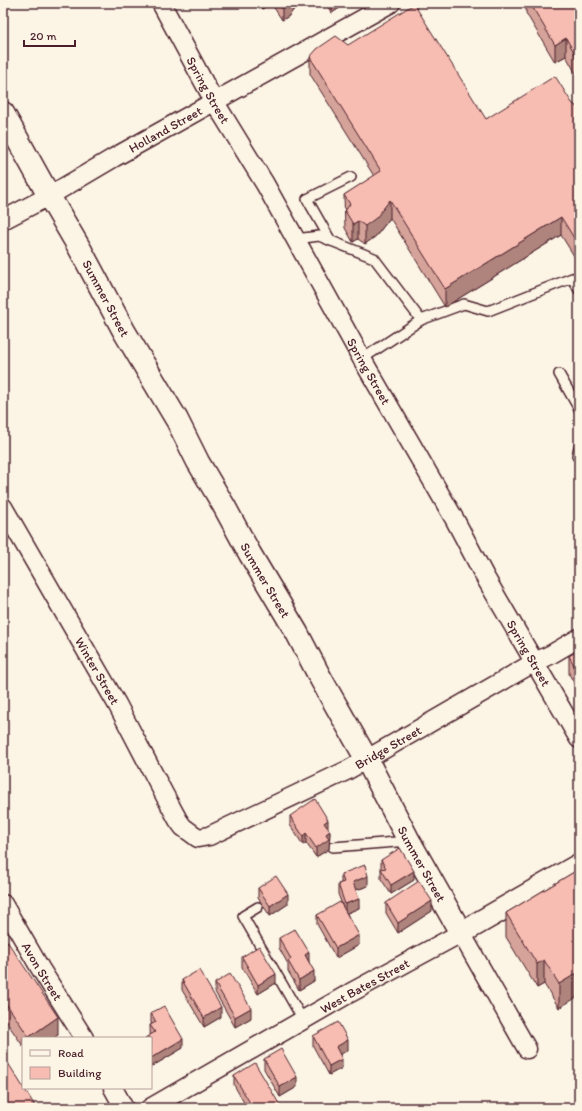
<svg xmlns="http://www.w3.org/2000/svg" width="582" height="1111" font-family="Itim,sans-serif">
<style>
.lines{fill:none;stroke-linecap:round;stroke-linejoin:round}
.lane-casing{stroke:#4a1f2b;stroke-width:12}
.street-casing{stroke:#4a1f2b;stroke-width:21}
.secondary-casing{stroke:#4a1f2b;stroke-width:25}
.lane{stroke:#fcf5e5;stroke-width:9}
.street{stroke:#fcf5e5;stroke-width:18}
.secondary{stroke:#fcf5e5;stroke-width:22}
.wall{fill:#d5a399;stroke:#4a1f2b}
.shaded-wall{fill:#ae847d;stroke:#4a1f2b}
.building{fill:#f8bdb2;stroke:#4a1f2b}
.labels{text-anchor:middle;stroke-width:3;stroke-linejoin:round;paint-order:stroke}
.street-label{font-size:13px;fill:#4a1f2b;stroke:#fcf5e5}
</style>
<rect width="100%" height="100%" fill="#fcf5e5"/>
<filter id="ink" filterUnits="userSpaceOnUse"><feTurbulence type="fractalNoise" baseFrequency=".025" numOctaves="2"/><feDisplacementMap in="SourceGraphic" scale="8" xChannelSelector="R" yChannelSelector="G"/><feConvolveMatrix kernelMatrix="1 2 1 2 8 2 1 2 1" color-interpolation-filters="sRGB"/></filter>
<g filter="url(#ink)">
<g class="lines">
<g class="lane-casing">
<g id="lane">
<path d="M296,239L319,236L374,258L421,320"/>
<path d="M331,241L307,199L351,177"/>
<path d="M362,359L421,320L464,304L488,311L572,278L579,290"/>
<path d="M559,374L579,409"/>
<path d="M577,456L579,447"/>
<path d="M333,847L409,841"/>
<path d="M258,907L243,916L303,1020"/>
</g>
</g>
<g class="street-casing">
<g id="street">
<path id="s1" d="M161,3L214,101L265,184L362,359L455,520L485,577L579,739"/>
<path id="s2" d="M3,220L49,196L115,157L391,3"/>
<path id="s3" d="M3,507L117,704L164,794L178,820L183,827L198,838L209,836L348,770L535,662L550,655L579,638"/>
<path id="s4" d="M3,904L40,968L84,1038"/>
<path d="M113,1088L124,1108"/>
<path id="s5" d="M150,1108L350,993L461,933L527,1049"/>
</g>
</g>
<g class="secondary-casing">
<g id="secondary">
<path id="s6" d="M3,113L49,196L80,249L124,331L177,420L198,462L224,506L250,554L297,633L321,679L367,760L409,841L461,933L579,865"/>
</g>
</g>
<use href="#lane" class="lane"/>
<use href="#street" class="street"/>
<use href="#secondary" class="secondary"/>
</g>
<g class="wall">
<path d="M258,3H271L262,9Z"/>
<path d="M271,3H294V9L289,16L282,20Z"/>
<path d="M325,3H347L332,13Z"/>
<path d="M526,3H579V79L566,56L555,62L526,13Z"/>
<path d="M348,45L486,119L572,103L579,109V264L561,235L445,307L390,218L376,236L365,244L358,239L353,242L345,228L344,195L374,176L310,74V57Z"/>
<path d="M579,650V692L569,674V656Z"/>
<path d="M290,816L328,829L330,831L329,849L316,857L306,843L303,845L290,825Z"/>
<path d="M381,860L414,880L391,894L381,879Z"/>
<path d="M579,869L559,1008L544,984L537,988L506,937V913Z"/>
<path d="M341,874L368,886L356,890L359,908L347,913L359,945L336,958L317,924V915L343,907L338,894V884L341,883Z"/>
<path d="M258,888L288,904L270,916L258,898Z"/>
<path d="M386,903L432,911L398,933L386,913Z"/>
<path d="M3,935L58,1035L54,1038H23V1046L3,1017Z"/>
<path d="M279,938L309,962L314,981L299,990L288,971V964L279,948Z"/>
<path d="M242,957L276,983L258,994L242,967Z"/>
<path d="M182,980L221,1017L204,1027L182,990Z"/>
<path d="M215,983L251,1018L235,1027L215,992Z"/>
<path d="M151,1013L183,1048L151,1067L150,1025L152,1024L151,1023Z"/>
<path d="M313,1036L348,1050L339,1054L342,1068L329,1075L313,1046Z"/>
<path d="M264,1059L297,1087L280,1097L264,1069Z"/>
<path d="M234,1076L281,1108H247L234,1085Z"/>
</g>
<g class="shaded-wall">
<path d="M262,3H271L262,9Z"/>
<path d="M282,3H294V9L289,16L282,20Z"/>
<path d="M332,3H347L332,13Z"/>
<path d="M566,38V56L555,62V45Z"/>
<path d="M390,200V218L376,236L365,244V226Z"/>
<path d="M561,217V235L445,307V289Z"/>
<path d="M358,221V239L353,242V224Z"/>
<path d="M328,820V829L324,823Z"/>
<path d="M330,831L329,849L316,857V848L326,834Z"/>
<path d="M306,833V843L303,845V836Z"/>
<path d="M414,871V880L391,894V885Z"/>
<path d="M368,876V886L353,891V882Z"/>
<path d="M288,894V904L270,916V906Z"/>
<path d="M359,899V908L345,914V904Z"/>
<path d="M432,901V911L398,933V923Z"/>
<path d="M359,935V945L336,958V948Z"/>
<path d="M309,952V962L305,955Z"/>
<path d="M544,960V984L537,988V964Z"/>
<path d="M314,971V981L299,990V980Z"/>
<path d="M579,972V996L559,1008V984Z"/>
<path d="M276,974V983L258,994V985Z"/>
<path d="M221,1007V1017L204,1027V1018Z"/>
<path d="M251,1008V1018L235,1027V1017Z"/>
<path d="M58,1017V1035L54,1038H29V1037Z"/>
<path d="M183,1039V1048L151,1067V1058Z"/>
<path d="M348,1040V1050L336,1057V1047Z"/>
<path d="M342,1059V1068L329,1075V1066Z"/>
<path d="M297,1077V1087L280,1097V1087Z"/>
</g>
<g class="building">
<path d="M530,3H579V61L566,38L555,45Z"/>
<path d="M414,4L486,119L555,76L572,103L579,109V246L561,217L445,289L390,200L376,218L365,226L358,221L353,224L345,211L350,204L344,195L381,171L310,57L317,49L336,36L348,45Z"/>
<path d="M579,650V674L569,656Z"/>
<path d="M315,799L328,820L324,823L330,831L326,834L329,839L316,848L306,833L303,836L290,816Z"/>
<path d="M400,848L414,871L391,885L381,869L386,868L381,860Z"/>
<path d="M365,865L368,876L353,882L359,899L345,904L338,884L344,882L341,874Z"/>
<path d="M579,869V972L559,984L544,960L537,964L506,913Z"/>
<path d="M276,876L288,894L270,906L258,888Z"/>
<path d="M419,881L432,901L398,923L386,903Z"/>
<path d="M340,902L359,935L336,948L317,915Z"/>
<path d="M295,929L309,952L305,955L314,971L299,980L288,961L291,959L279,938Z"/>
<path d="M3,935L58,1017L29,1037L3,999Z"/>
<path d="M259,946L276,974L258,985L242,957Z"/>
<path d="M199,970L221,1007L204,1018L182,980Z"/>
<path d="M230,974L251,1008L235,1017L215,983Z"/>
<path d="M164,1006L183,1039L151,1058V1038H145L155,1032L150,1025L156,1022L151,1013Z"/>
<path d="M338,1022L348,1040L336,1047L342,1059L329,1066L313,1036Z"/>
<path d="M281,1049L297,1077L280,1087L264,1059Z"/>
<path d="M3,1055L23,1087V1088H24L35,1106L33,1108H3Z"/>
<path d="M255,1063L281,1107L278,1108H253L234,1076Z"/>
</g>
</g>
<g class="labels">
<g class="street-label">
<text dy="5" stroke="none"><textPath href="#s1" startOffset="99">Spring Street</textPath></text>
<text dy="5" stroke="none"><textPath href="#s2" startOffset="186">Holland Street</textPath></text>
<text dy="5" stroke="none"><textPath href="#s6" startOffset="212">Summer Street</textPath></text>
<text dy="5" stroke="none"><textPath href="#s1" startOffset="423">Spring Street</textPath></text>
<text dy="5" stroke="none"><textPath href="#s6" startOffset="536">Summer Street</textPath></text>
<text dy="5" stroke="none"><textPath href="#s1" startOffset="747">Spring Street</textPath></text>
<text dy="5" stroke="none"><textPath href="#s3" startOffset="189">Winter Street</textPath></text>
<text dy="5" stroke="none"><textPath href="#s3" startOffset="597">Bridge Street</textPath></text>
<text dy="5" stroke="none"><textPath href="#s6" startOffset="860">Summer Street</textPath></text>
<text dy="5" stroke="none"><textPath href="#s4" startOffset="78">Avon Street</textPath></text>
<text dy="5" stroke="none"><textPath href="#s5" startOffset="247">West Bates Street</textPath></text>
</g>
</g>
<rect width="582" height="1111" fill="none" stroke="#fcf5e5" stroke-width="16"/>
<rect x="8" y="8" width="566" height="1095" fill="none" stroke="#4a1f2b" stroke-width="1.5" filter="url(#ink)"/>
<rect x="22" y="1037" width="130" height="52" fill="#fcf5e5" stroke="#b59f9b"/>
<rect x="30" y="1050" width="20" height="6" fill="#fcf5e5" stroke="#b59f9b"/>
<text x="58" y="1057" font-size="12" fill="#4a1f2b">Road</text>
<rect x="30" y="1067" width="20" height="12" fill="#f8bdb2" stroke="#b59f9b"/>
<text x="58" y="1077" font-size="12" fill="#4a1f2b">Building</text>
<path d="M24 40v6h51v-6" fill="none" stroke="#4a1f2b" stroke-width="2"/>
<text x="30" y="40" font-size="12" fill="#4a1f2b" stroke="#fcf5e5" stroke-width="3" paint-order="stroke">20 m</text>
</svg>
